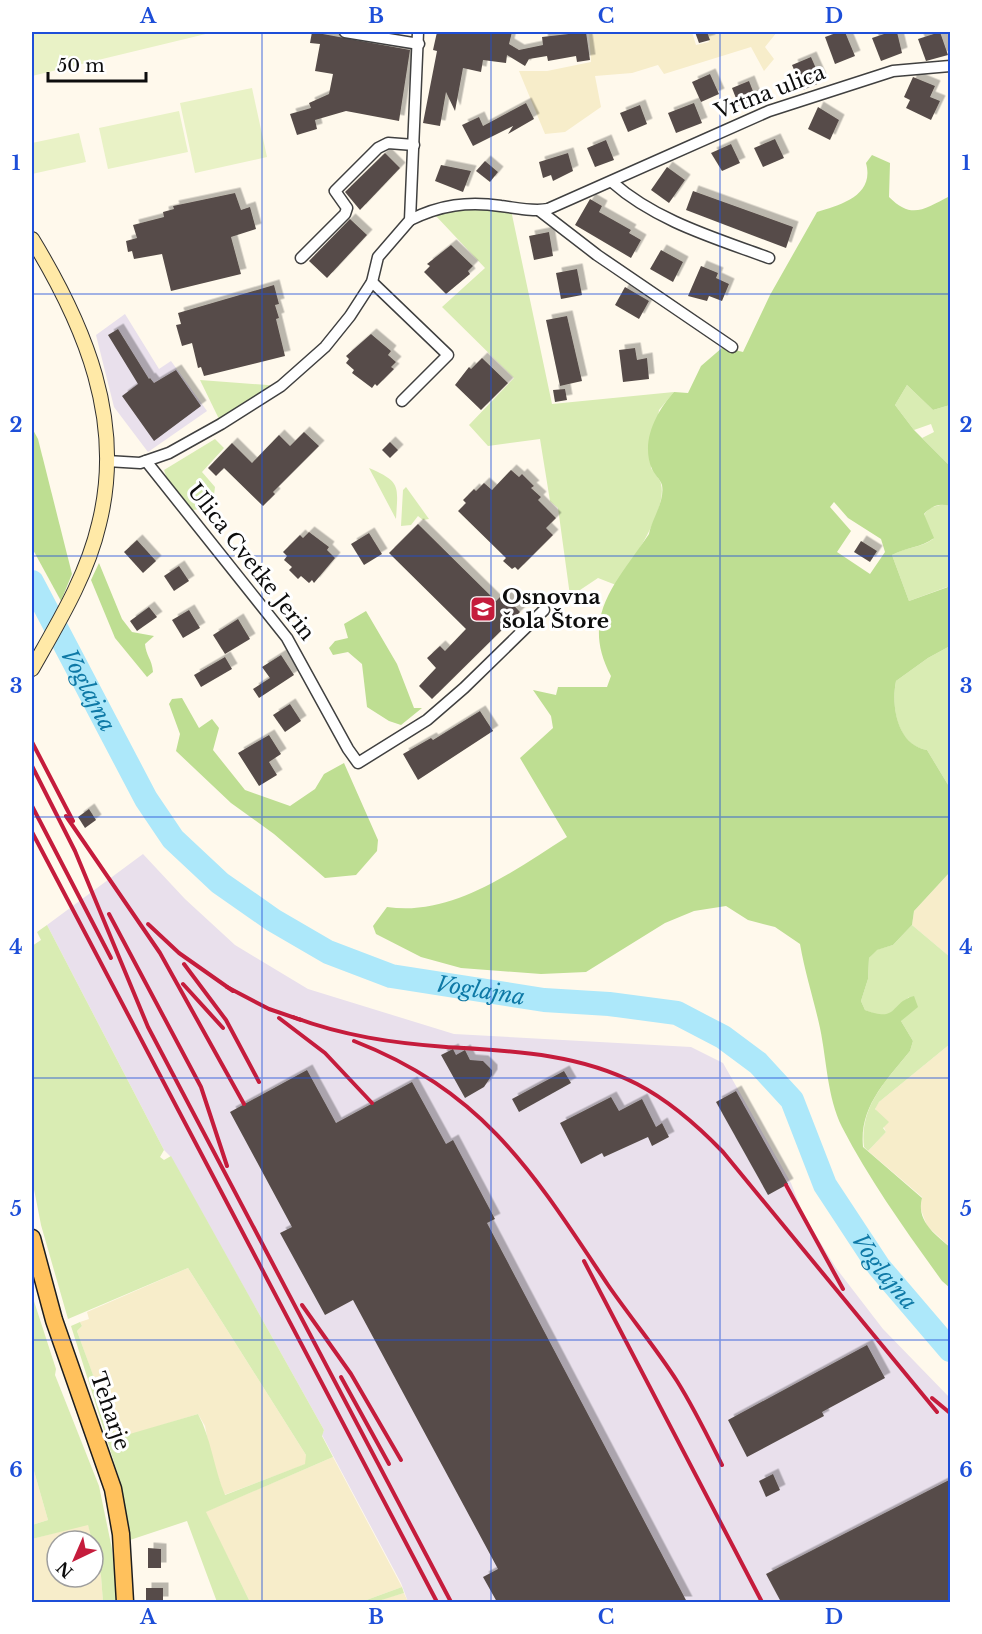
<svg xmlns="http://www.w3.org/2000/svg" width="982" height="1634" font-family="'Libre Baskerville',serif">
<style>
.industrial{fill:#e9e0ec}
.farmland{fill:#f7edca}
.green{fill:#d9ecb3}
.forest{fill:#bede92;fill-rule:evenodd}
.pitch{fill:#e9f2c6}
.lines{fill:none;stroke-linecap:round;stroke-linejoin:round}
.river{stroke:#ade8fa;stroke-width:24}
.building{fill:#564c48;filter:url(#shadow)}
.street-casing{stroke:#404040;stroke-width:13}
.secondary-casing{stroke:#2f2f2f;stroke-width:16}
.primary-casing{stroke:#1e1e1e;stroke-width:19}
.street{stroke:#fff;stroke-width:10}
.secondary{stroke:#ffe9a7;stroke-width:14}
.primary{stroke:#ffc15c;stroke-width:16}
.rail{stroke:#c51c3c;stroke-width:4}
.grid{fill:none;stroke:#1d4ed8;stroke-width:1.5;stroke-opacity:0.55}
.labels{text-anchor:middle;stroke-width:6;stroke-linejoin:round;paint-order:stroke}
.street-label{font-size:21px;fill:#0d0d0d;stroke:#fff}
.poi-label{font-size:21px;font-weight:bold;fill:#0d0d0d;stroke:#fff;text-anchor:start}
.water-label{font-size:22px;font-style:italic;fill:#0e79a6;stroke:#fff}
.neatline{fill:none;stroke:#1d4ed8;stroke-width:2}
.grid-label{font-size:20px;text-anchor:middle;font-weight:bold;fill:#1d4ed8}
</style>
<defs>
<filter id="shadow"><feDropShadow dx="5.5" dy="-5.5" stdDeviation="0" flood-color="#0004"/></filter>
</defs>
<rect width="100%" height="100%" fill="#fff9ec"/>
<g class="industrial">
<path d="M125,314L159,369L171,361L207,411L148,452L114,407L96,335Z"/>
<path d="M143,854L185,899L235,945L308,989L454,1034L691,1047L723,1063L791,1183L803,1214L836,1268L883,1329L950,1398V1602H408L401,1583L322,1435L324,1430L171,1157L164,1150L47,925Z"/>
</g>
<g class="farmland">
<path d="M589,32H692L696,45L709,42L706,32H777L765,47L774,59L764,71L751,47L664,74L658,65L632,73L595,76L601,107L565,132L545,134L519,71H547L591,62Z"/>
<path d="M950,872V957L912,925L914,911Z"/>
<path d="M950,1044V1247L927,1226L920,1207L922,1197L868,1151L886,1132L875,1108L879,1102Z"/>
<path d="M188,1268L306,1455V1464L224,1495L210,1452L205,1426L198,1414L116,1439L77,1331L82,1326L80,1322L89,1319L87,1312Z"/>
<path d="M333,1457L402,1587L361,1602H250L205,1512Z"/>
<path d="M32,1464L48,1520L32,1525Z"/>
<path d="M88,1524L92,1541H57V1577H93V1545L101,1576L103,1602H32V1539Z"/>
<path d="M404,1593L408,1602H375L386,1598Z"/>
</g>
<g class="green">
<path d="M476,207L511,210L552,404L674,392L659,410L651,468C654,473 660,479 661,484C668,510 630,564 616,585L598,578L580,590L571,603L558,508L550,501L540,439L488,446L469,425L514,378L442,307L485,268L435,215Z"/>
<path d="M200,380L281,386L219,419Z"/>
<path d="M907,385L933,410L950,405V466L922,438L934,432L931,424L914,430L895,405Z"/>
<path d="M215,439L224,448L202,472L215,487L214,495L200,509L193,510C179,499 169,487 164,470Z"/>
<path d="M369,468C401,482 398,485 396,519Z"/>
<path d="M406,487L429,519L423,520L418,516L411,525L401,526L403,490Z"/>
<path d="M944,504L950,506V594L947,587L909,601L892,555C905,547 921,548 933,539L924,515L929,508Z"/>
<path d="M950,646V788L927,750C897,745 891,707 896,681L928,658Z"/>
<path d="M47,925L164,1150L160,1157L164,1160L171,1156L324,1430L322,1436L333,1457L206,1512L250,1602H217L187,1521L130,1540L120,1481L71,1326L80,1322L82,1326L77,1331L116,1438L198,1414C211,1438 214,1469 225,1495L305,1464L306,1455L188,1268L68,1319L41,1225L32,1179V946L41,940L37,932Z"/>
<path d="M912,925L950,957V1044L879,1102L875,1109L889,1122L883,1128L886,1132L868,1151L864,1147C859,1106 887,1080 910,1051L913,1041L901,1021L909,997L889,1015L880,1016L865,1010L861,1001L868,979L869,958L876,950L893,945Z"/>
<path d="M32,1295L56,1369L55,1375L99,1486L112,1549L117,1602H103L101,1576L88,1525L32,1539V1525L48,1520L32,1464Z"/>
<path d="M402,1587L404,1593L375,1602H361Z"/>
</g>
<g class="forest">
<path d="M872,155L890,163L889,197C912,220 924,209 950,196V405L933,410L907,385L895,405L914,430L950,466V506C940,503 931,506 924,514L934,538C921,548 906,547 892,555L909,601L948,587L950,594V646L928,658L896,681C891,706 897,745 927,750L950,788V872L914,911L912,925L893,945L877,950L869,958L868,979L861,1001L865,1010C899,1023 889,1003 914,996L918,1007L901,1021L913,1041L910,1051C887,1080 859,1106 863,1147L922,1198C916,1220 934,1234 950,1247V1288L942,1281C906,1231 870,1181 842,1127C827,1096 827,1062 820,1028C814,1000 805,973 800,944L775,927L748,920L726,906L694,911L665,923L586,972L541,974L461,968L421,957L376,934L373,926L387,907C452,917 515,870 567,837L520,758L553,728L551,716L533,690L556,695L558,687H607L611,676C579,616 617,582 649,534C652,519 665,501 662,485C660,479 654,474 652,469C640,441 657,411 674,392L688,393L701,366L723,347L743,352L770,295L817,212C840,205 875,196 866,163ZM834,502L848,518L881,539L885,552L870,574L837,552L851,531L830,507Z"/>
<path d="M32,428L38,439L72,574L61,601L32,548Z"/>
<path d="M99,563L122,619L132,632L154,636L145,644C146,656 152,659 153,672L147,677L115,638L91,580Z"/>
<path d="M366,611L397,664L414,708H422L401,725L389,721L367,707L362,664L348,652L333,655L329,648L335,641L348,638L344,624Z"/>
<path d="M182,698L199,728L212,719L219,728L213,750L245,790L290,806L315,789L324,774L344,763L378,840L377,851L356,875L325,878L274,834L231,803L176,751L180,734L169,704L172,699Z"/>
</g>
<g class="pitch">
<path d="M32,32H214L32,76Z"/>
<path d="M252,88L267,157L195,173L180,103Z"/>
<path d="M179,111L188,152L108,169L99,128Z"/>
<path d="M79,133L86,162L32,174V143Z"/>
</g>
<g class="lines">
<path class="river" id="s1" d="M32,582L146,799L173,839L220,883L273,920L328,952L391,976L544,1000L609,1004L677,1013L723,1037L758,1063L792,1100L825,1185L879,1267L950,1350"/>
</g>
<g class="building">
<path d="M312,32L410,50L399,121L346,111L315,120L317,129L297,135L290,114L311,108L309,103L329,94L333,74L315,71L320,44L310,43Z"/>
<path d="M437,32H512L509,44L519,50L543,45L542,37L586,32L590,60L577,62L576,56L548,61L547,56L529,59L525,66L507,55L506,63L483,60L481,72L463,68L455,111L446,92L440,126L423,123L437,51L433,50Z"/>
<path d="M695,32H707L710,40L699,43Z"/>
<path d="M839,32H845L855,56L835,64L825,37Z"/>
<path d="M890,32H897L902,53L881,61L872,38Z"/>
<path d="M940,32L948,55L926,61L918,39Z"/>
<path d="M811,57L822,82L803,90L792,65Z"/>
<path d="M710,74L719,94L701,102L692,82Z"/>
<path d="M913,77L935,86L930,97L940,101L931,120L906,108L910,100L904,97Z"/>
<path d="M749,81L756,99L739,106L732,88Z"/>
<path d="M526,103L534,119L508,134L513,126L473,146L462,125L479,117L483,126Z"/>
<path d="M694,103L702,123L676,133L668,113Z"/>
<path d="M640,105L647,124L628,132L620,113Z"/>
<path d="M818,107L839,120L830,140L808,129Z"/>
<path d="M775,139L784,158L763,167L754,148Z"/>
<path d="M606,140L614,160L595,167L587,148Z"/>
<path d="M731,144L740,163L722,171L711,153Z"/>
<path d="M385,153L400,168L360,210L345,192Z"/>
<path d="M568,153L573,171L553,181L551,175L543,178L539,162Z"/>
<path d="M485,161L498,172L490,182L476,171Z"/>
<path d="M441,165L471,171L463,192L435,181Z"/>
<path d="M667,167L685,180L669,203L651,190Z"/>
<path d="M693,191L793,227L786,248L686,210Z"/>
<path d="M235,193L241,210L250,207L256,229L231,237L241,274L171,291L162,254L134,259L132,251L128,252L126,241L137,238L133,225L164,217L163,212L174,209L173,206Z"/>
<path d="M590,199L602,206L599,212L631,230L629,233L641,240L631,258L575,225Z"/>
<path d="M350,219L367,235L327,278L309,261Z"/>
<path d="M549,232L553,256L534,260L529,236Z"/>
<path d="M451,245L473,266L468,271L470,274L446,294L424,272L430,266L427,264Z"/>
<path d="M661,250L683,262L673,282L650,269Z"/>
<path d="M701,266L718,273L716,278L729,284L722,301L709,296L707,301L688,296Z"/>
<path d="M577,269L582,295L561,299L556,273Z"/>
<path d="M274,285L279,304L275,305L279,318L276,319L285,356L204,376L201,367L198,368L192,343L182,346L176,325L181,324L178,313Z"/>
<path d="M625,287L649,301L639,319L615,305Z"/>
<path d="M567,316L582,381L560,386L546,320Z"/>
<path d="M118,329L149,379L150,378L154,383L176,370L201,406L154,441L122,396L138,384L108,335Z"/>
<path d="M371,334L391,351L388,355L396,362L391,367L394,369L377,386L375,384L372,388L352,373L354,370L346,363L349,359L346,356Z"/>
<path d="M635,348L637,360L647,358L649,379L623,382L619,350Z"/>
<path d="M482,358L508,383L481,410L455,385L469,367L471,369Z"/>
<path d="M565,389L567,400L555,402L553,390Z"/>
<path d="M304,432L319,446L273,492L275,494L263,506L224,468L216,476L208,468L232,443L252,463L279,435L290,446Z"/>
<path d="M390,442L398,450L390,458L382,450Z"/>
<path d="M511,470L519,477L522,474L534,486L531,488L541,497L538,500L556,518L546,528L553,535L518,570L515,567L512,569L503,561L506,558L458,511L466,503L463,500L474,489L476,491L484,483L492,490Z"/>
<path d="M418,524L496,601L503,594L520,612L432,699L419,686L436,668L427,658L440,646L445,651L466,629L389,553Z"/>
<path d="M309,532L329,547L327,550L335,558L314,583L312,580L309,583L301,576L298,579L289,570L292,567L284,560L287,556L283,552L300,535L303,538Z"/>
<path d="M369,533L382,554L364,565L351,544Z"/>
<path d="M137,540L156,561L143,573L124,552Z"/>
<path d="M861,541L877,551L870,562L854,552Z"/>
<path d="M179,566L189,581L174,591L164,576Z"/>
<path d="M149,607L157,617L137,631L130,621Z"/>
<path d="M189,610L200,628L183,638L172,620Z"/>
<path d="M238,619L250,639L225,654L213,635Z"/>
<path d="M281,655L294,675L259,698L253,689L270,678L262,667Z"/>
<path d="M225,657L232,669L201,687L194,675Z"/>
<path d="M290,704L301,721L285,732L273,715Z"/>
<path d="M480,711L493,731L418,780L403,754L431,738L433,740Z"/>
<path d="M269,735L281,754L269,762L277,775L259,786L238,753Z"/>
<path d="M89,809L96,820L85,828L78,817Z"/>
<path d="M453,1049L456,1055L465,1050L470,1060L483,1061L492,1070V1075L484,1087L465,1098L441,1055Z"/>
<path d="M307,1070L336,1123L412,1082L446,1144L453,1140L495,1219L487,1223L687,1602H497L483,1577L498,1569L353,1300L325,1315L280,1233L292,1227L230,1112Z"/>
<path d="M564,1071L571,1083L519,1112L512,1099Z"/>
<path d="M736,1091L788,1184L768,1195L716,1102Z"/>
<path d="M611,1097L619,1111L642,1099L656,1127L662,1123L669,1137L652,1146L648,1137L604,1157L602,1153L581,1164L560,1123Z"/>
<path d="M867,1345L885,1378L822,1412L824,1416L747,1457L728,1420Z"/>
<path d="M773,1474L780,1490L766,1497L759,1481Z"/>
<path d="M951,1479V1602H781L766,1574Z"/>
<path d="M148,1548L161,1549V1568H148Z"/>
<rect x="146" y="1588" width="17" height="14"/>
</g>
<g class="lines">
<g class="street-casing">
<g id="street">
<path d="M345,32L419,44"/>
<path d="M612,182C656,221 715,238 769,258"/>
<path d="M540,211L597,255L732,347"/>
<path d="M410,220C440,205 468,201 501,206C517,208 533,212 548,209L769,111L893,71L950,66"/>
<path d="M301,258L345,214L347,208L335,191L378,148L388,143L414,145"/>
<path d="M372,282L448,355L402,401"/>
<path d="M107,461L140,463L169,453L221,424L281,386L325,347L350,316L372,282L378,257L410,220L418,32"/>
<path d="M146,461L287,638L348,749L358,763L427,720L464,688L544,610"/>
</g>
</g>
<g class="secondary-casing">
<path id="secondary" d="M32,239C85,326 125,421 99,524C87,576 58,623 32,669"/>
</g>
<g class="primary-casing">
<path id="primary" d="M32,1238L54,1320L113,1489L121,1534L125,1602"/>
</g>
<use href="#street" class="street"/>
<use href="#secondary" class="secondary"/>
<use href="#primary" class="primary"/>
<g class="rail">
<path d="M32,742L73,821"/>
<path d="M32,766L75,851L148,1027L451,1602"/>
<path d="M32,806L111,958"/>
<path d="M66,816L160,953L244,1104"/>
<path d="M32,832L437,1602"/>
<path d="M109,914L201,1087L227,1166"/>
<path d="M148,924L179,953L233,991"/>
<path d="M184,964L226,1020L259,1082"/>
<path d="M183,984L223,1028"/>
<path d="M227,987L269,1009L301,1020"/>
<path d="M293,1017C343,1036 393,1043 446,1047C511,1051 578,1053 637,1084C670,1101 697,1125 723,1152L937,1412"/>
<path d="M279,1018L325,1053L372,1103"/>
<path d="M354,1041C485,1092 534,1174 608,1285C630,1317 656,1348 677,1381C694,1408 708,1437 722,1465"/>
<path d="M786,1185L843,1289"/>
<path d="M584,1261L762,1602"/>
<path d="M302,1305L351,1374L401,1460"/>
<path d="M341,1377L389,1464"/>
<path d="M932,1398L950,1413"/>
</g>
</g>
<path class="grid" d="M262,32V1602M491,32V1602M720,32V1602M32,294H950M32,556H950M32,817H950M32,1078H950M32,1340H950"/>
<defs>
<g id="school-square" transform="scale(1.35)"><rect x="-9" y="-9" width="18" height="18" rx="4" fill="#c51c3c" stroke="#fff"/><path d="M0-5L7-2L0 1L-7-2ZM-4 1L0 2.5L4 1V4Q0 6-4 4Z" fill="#fff"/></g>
</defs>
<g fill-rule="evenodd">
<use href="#school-square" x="483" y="609"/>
</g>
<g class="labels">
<g class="street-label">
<text transform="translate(770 92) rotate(-21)" y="7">Vrtna ulica</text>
<text transform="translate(251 562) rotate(52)" y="7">Ulica Cvetke Jerin</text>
<text transform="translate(110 1411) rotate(71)" y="7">Teharje</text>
</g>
<g class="poi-label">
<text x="502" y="604">Osnovna<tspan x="502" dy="24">šola Štore</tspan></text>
</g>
<g class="water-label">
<text dy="8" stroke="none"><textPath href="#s1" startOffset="122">Voglajna</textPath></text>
<text dy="8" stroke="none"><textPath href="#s1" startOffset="644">Voglajna</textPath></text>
<text dy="8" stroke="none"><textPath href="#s1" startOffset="1184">Voglajna</textPath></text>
</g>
</g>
<rect width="982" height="1634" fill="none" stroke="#ffffff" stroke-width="66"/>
<g transform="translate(75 1559) rotate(224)"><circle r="28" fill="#ffffff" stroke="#9e9e9e" stroke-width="1.5"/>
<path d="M0-4.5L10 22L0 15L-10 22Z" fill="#c51c3c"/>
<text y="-9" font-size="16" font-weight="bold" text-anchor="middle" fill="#0d0d0d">N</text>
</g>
<path d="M48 72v9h98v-9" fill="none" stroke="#0d0d0d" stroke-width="3"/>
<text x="57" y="72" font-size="18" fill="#0d0d0d" stroke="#ffffff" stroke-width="4.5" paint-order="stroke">50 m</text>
<rect x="33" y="33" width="916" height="1568" class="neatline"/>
<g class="grid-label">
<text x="148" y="23">A</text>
<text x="376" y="23">B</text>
<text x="606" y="23">C</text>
<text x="834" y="23">D</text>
<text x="16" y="170">1</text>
<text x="966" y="170">1</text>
<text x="16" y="432">2</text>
<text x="966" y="432">2</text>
<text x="16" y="693">3</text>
<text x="966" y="693">3</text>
<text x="16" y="954">4</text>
<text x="966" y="954">4</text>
<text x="16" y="1216">5</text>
<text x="966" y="1216">5</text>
<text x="16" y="1477">6</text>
<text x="966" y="1477">6</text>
<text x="148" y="1624">A</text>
<text x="376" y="1624">B</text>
<text x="606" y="1624">C</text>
<text x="834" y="1624">D</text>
</g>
</svg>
